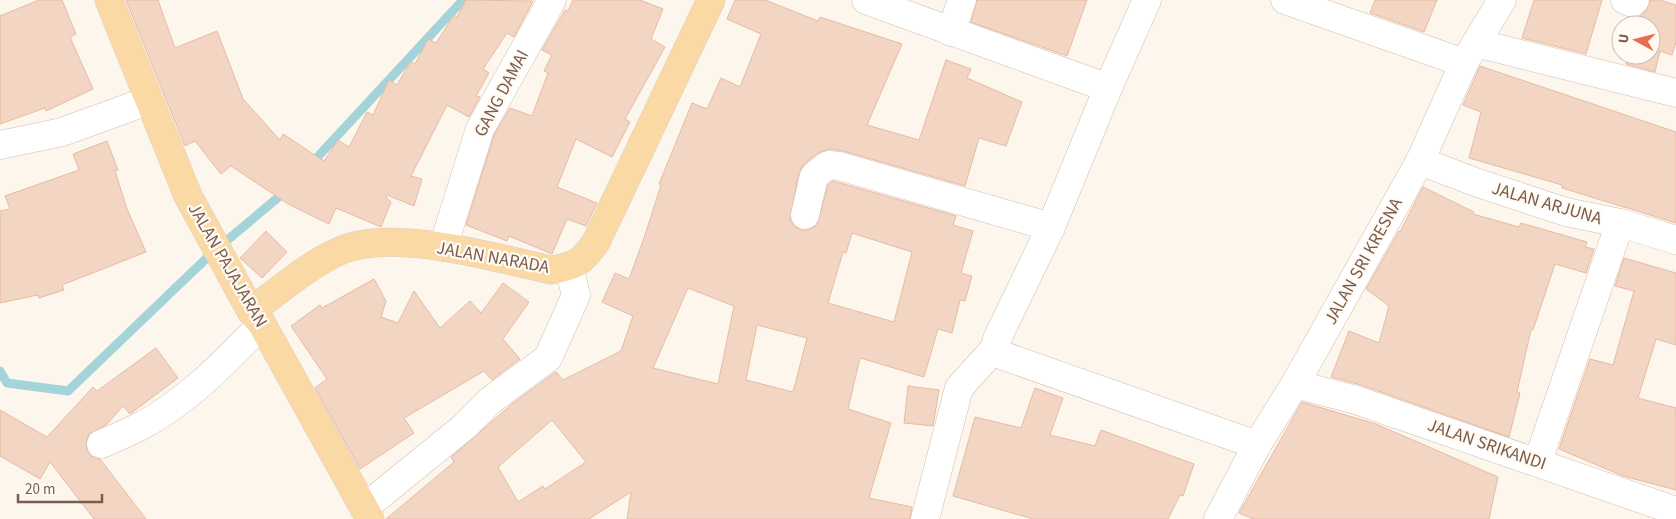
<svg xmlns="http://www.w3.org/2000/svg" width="1676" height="519" font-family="'Source Sans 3',sans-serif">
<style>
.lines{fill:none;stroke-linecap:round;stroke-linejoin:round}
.stream{stroke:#a5d3da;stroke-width:9}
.building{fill:#f3d5c3;stroke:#e6bba3;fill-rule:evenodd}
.minor-casing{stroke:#d1beb0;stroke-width:29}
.major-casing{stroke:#dad1cd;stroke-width:29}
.minor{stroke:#fff;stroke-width:28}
.major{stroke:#fbd9a5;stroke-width:28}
.labels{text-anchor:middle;stroke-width:4.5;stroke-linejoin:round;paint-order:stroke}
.street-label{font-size:18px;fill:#7a5c4d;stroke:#fffaf3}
</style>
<rect width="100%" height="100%" fill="#fdf6ec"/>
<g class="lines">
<g class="stream">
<path d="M311,164L463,0"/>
<path d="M0,371L7,383L68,391L212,253L287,190"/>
</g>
</g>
<g class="building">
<path d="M39,0H62L76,34L70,37L93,89L46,111L45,108L0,124V16Z"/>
<path d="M126,0H158L175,48L217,31L243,99L280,140L283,134L324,161L338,140L349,147L367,112L373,115L389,80L397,85L410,62L415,64L428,39L436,43L454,15L457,17L466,0L533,1L514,37L507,33L483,69L489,73L476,96L480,97L469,117L447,105L411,176L422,179L414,206L387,195L386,197L391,202L381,227L336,208L329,224L288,204L231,166L221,174L195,141L185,146Z"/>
<path d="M573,0H640L663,9L651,39L665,47L625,119L630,122L612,157L576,139L557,187L597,203L586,226L567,219L552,254L509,236L507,241L466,225L494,135L510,108L532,116L548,73L544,71L552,55L542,50L565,10L568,11Z"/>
<path d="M735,0H765L818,21L820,17L902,44L867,125L919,140L946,60L971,69L967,78L1022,102L1006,146L979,138L965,186L843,151L829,149L818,153L804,164L799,172L790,219L794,226L801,230H809L817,225L828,185L833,181L956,216L953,225L973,231L961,273L972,276L965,301L960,300L952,333L938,329L924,377L860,358L848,409L891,423L869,498L912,507L910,519H627L631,492L589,519H386L454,462L451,457L512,404L556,372L563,380L621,351L633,316L602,302L615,273L629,279L644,238L661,185L659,184L692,103L707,109L721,78L740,87L761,34L727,19ZM852,233L912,252L894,322L828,303L843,252L846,253ZM688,288L734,306L718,384L653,368ZM757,325L807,338L793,392L746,380ZM552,420L586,462L545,489L543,486L518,502L498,467Z"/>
<path d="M977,0H1087L1067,56L971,22Z"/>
<path d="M1375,0H1437L1424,32L1370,13Z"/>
<path d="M1534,0H1602L1586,54L1522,38Z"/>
<path d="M1650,0H1660L1676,5V42L1672,55L1660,51L1655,72L1626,64L1628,55H1651V25H1635L1637,17L1646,11Z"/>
<path d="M1480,66L1676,132V223L1562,188V185L1469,158L1481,112L1463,105Z"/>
<path d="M107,141L118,170L115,171L127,209L146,252L62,285L64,290L39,298L38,295L0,303V211L10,209L5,196L79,170L73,154Z"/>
<path d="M1423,187L1474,212L1473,214L1519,227L1521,223L1587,242L1585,247L1594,249L1586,273L1555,264L1533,330H1531L1517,392L1520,393L1509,437L1361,385L1331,377L1349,331L1379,343L1389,306L1366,289L1399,231L1400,232Z"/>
<path d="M266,231L287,252L262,278L240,258Z"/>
<path d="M1624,258L1676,273V345L1656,339L1638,398L1676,408V490L1623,476L1559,449L1590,359L1613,365L1634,291L1615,286Z"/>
<path d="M374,279L386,301L381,317L398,323L414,291L440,328L470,301L481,313L503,283L529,302L503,339L520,359L492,380L484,371L404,418L414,433L360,469L315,388L327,379L291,326L320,305L322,308Z"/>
<path d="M156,348L178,378L130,414L123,406L106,425L89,434L86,443L87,450L91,456L100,459L146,519H94L50,462L40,479L0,456V410L47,437L93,387L97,391Z"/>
<path d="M908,386L939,390L933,426L904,423Z"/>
<path d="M1035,388L1063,398L1050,435L1095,446L1101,430L1194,464L1183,496L1180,495L1168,519H1033L953,496L975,417L1021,428Z"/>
<path d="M1302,402L1376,424L1498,477L1489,519H1253L1239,513Z"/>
</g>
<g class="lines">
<g class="minor-casing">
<g id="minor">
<path d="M866,0L1108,88"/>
<path d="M1285,0L1464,63"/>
<path d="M1625,0L1632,3L1635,0"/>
<path d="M951,32L962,0"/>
<path d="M1476,43L1676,93"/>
<path d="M0,145L62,132L150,100"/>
<path d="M1420,161L1478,183L1566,212L1620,223L1676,240"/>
<path d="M805,215L814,176L828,165L839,166L1051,227"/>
<path d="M443,247L480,129L552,0"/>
<path d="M995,348L1001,355L1257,445"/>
<path d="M1295,384L1356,400L1676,511"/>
<path d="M101,444C113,439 127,433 139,427C187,402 225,362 262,324"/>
<path d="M1538,461L1620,223"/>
<path d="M364,508L465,426L491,400L548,358L576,295L569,267"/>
<path d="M925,519L959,388L995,348L997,339L1051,227L1108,88L1147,0"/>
<path d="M1218,519L1257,445L1295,384L1420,161L1464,63L1502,0"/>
</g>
</g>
<g class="major-casing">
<g id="major">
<path d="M109,0L188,196L251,311L262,324L370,519"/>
<path d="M251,311C280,290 309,264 342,250C395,228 496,258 551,270C576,266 582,262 596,242L711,0"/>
</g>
</g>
<use href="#minor" class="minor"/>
<use href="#major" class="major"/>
</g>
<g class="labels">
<g class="street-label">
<text transform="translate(501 93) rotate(-62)" y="6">GANG DAMAI</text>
<text transform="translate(1547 203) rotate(16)" y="6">JALAN ARJUNA</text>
<text transform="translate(493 257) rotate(10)" y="6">JALAN NARADA</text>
<text transform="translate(1363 261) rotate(-61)" y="6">JALAN SRI KRESNA</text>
<text transform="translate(228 265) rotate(60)" y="6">JALAN PAJAJARAN</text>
<text transform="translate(1487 444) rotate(19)" y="6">JALAN SRIKANDI</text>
</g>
</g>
<g transform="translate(1636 40) rotate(277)"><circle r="24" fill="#fffaf3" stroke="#cabbb1"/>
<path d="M0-4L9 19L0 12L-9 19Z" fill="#e76f51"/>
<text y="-8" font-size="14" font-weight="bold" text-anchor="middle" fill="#7a5c4d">U</text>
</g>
<path d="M18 494v8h84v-8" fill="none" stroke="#7a5c4d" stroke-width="2.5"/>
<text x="25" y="494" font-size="15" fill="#7a5c4d" stroke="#fffaf3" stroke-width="4" paint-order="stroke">20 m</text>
</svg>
